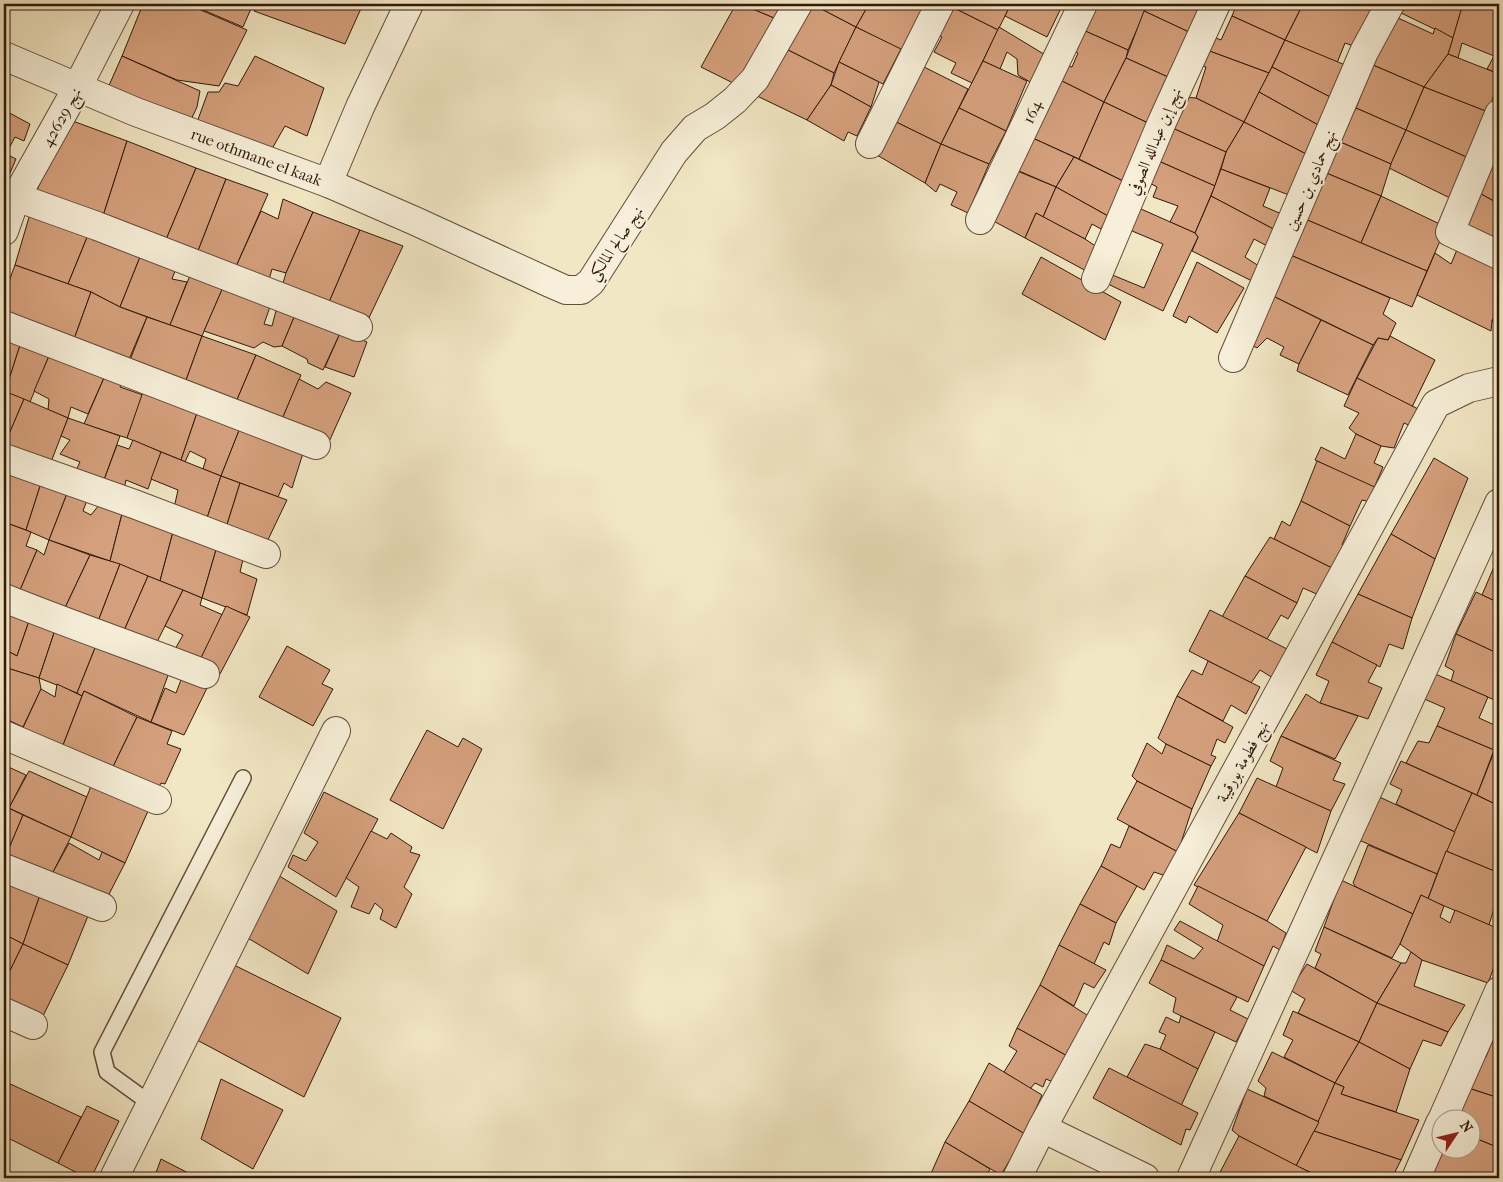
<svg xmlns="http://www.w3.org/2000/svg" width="1503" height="1182" font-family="'IM FELL French Canon',Amiri,serif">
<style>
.building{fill:#d5a07d;stroke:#32190c}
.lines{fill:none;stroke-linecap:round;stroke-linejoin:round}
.lane-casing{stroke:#624c3a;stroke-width:18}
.street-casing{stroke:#624c3a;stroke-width:30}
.lane{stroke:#f7efd9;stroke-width:15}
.street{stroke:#f7efd9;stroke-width:28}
.labels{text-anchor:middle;stroke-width:4;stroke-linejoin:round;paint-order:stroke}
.street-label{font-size:16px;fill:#32190c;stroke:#f7efd9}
</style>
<rect width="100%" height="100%" fill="#f2e7c4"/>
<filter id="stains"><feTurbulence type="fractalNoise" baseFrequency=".004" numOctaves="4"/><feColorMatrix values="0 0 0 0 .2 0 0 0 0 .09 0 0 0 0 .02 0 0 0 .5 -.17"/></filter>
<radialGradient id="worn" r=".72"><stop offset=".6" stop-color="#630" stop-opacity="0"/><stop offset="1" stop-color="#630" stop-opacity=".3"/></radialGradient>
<g class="building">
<path d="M143,4H187L247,30L219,86L177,80L122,56Z"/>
<path d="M189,4H253L243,27Z"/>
<path d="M258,4H363L345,44L254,11Z"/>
<path d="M736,4H741L779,20L745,89L701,67Z"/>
<path d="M741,4H786L779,20Z"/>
<path d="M802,4H812L856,27L834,73L782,47Z"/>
<path d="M812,4H869L856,27Z"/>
<path d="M869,4H920L928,8L907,53L856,27Z"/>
<path d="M953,4H1011L998,30L952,7Z"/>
<path d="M1011,4H1063L1047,37L1005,16Z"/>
<path d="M1085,4H1148L1128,50L1074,26Z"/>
<path d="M1148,4H1202L1189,32L1144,11Z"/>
<path d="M1237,4H1303L1285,40L1232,16Z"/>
<path d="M1303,4H1381L1359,48L1345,43L1337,63L1285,40Z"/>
<path d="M1395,4H1463L1453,38L1399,12Z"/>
<path d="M1463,4H1481L1499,12V74L1487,69L1494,56L1462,43L1458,58L1448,54Z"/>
<path d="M952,7L998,30L972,83L951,73L956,63L934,52L942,37L930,31Z"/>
<path d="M1392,9L1398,18L1433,34L1435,28L1453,38L1448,54L1424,87L1373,65Z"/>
<path d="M1144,11L1189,32L1168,77L1126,58Z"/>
<path d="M1232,16L1285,40L1269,73L1204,49L1211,36L1221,40Z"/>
<path d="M1074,26L1128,50L1126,58L1104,102L1052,76L1056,69L1065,74L1068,66L1072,67L1078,53L1066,48Z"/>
<path d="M856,27L901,49L883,84L839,62Z"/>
<path d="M999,27L1047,56L1037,86L1018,75L1017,59L1007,52L1000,69L983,61Z"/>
<path d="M1285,40L1350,67L1338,101L1272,67Z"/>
<path d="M782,47L834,73L831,85L807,120L757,96Z"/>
<path d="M1204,49L1269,73L1244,122L1196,98L1206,67L1196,64Z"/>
<path d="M1448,54L1499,74V80L1488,112L1424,87Z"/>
<path d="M122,56L200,91L197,107L188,126L107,90Z"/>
<path d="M255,56L324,88L307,136L285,126L269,154L196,125L208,92H219L225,83L238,86Z"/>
<path d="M1126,58L1168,77L1148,123L1104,102Z"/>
<path d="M983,61L1027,81L1006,131L959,108Z"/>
<path d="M839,62L879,82L871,107L831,85Z"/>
<path d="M916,63L968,89L941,144L888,118Z"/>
<path d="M1373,65L1424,87L1406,130L1356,108Z"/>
<path d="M1272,67L1338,101L1320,126L1259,92Z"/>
<path d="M1052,76L1104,102L1079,159L1026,135Z"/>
<path d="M831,85L871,107L857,136L848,132L844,141L807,120Z"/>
<path d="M1424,87L1488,112L1473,160L1406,130Z"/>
<path d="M1259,92L1320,126L1310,156L1244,122Z"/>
<path d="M1183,97L1196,98L1244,122L1226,152L1170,127Z"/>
<path d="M1104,102L1148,123L1123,181L1079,159Z"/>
<path d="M959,108L1006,131L989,164L941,144Z"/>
<path d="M1356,108L1406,130L1391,164L1338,141Z"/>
<path d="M4,110L30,124L24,141L15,137L6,154L16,159L10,173L4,169Z"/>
<path d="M888,118L941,144L925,183L870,151Z"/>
<path d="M70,120L127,141L103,216L36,192Z"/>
<path d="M1244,122L1310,156L1289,195L1221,169L1226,152Z"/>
<path d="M1170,127L1226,152L1215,186L1154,159Z"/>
<path d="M1406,130L1473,160L1456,201L1389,168Z"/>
<path d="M1026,135L1074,157L1056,187L1019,171L1024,155Z"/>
<path d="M127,141L196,168L165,242L103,216Z"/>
<path d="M1338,141L1391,164L1381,196L1324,172Z"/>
<path d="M941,144L989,164L968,213L951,205L957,192L940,184L936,192L925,183Z"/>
<path d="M1499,147V169L1485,161Z"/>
<path d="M1074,157L1123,181L1108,216L1056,187Z"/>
<path d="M1154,159L1215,186L1195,233L1170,222L1178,206L1153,197L1157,187L1146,181Z"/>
<path d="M1485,161L1499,169V204L1474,190Z"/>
<path d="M196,168L226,179L196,256L165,242Z"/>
<path d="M1010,168L1056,187L1043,217L1036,213L1025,238L986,217Z"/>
<path d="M1221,169L1270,188L1263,206L1284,215L1279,232L1211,196Z"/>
<path d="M1324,172L1381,196L1361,243L1305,219Z"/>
<path d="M226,179L268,194L234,271L196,256Z"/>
<path d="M1056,187L1108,216L1101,229L1092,224L1085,239L1043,217Z"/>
<path d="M1474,190L1499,204V245L1459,227Z"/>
<path d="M1211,196L1279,232L1271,248L1254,239L1245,257L1262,268L1254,282L1192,251L1198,237L1195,233Z"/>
<path d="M1381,196L1446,227L1427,271L1361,243Z"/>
<path d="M283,199L313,212L286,273L272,269L268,283L234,271L261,211L278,219Z"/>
<path d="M1132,205L1195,233L1198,237L1163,311L1104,282L1110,274L1144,288L1163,244L1125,228Z"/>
<path d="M313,212L360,230L327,307L281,290L286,273Z"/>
<path d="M1036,213L1085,239L1100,249L1090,273L1025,238Z"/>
<path d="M30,214L88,235L68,284L15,265Z"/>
<path d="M1305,219L1427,271L1412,307L1288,254Z"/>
<path d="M360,230L403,246L366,324L327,307Z"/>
<path d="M88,235L140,257L120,307L91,292L68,284Z"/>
<path d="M1459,245L1499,262V307L1492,321L1491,331L1417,295L1435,253L1451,264Z"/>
<path d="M1288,254L1390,298L1383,314L1396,323L1388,340L1378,338L1373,345L1269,294Z"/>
<path d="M140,257L175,271L172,279L187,282L170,325L120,307Z"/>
<path d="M1041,257L1121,302L1105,340L1022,294Z"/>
<path d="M1197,262L1244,288L1217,333L1189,316L1186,323L1173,316Z"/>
<path d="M15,265L91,292L73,342L4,315V295Z"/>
<path d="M191,273L224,285L202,336L170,325Z"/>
<path d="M224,285L271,304L264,324L272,326L277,307L295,315L282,346L274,347L263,342L254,348L204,331Z"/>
<path d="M91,292L120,307L147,317L127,364L73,342Z"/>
<path d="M1269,294L1321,320L1299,364L1280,355L1284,347L1267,338L1257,348L1248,343Z"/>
<path d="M1499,307V325L1492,321Z"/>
<path d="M295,315L341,331L323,370L308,363L307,359L282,346Z"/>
<path d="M147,317L202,336L185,383L130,360Z"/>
<path d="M1321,320L1373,345L1348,395L1297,371L1299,364Z"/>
<path d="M4,331L22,339L5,392L4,391Z"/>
<path d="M341,331L367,342L354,377L325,367Z"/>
<path d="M202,336L256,355L236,402L198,385L197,389L185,383Z"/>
<path d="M1390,336L1435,360L1412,407L1357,378L1378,338L1388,340Z"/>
<path d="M22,339L49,356L30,402L5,392Z"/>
<path d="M256,355L301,375L280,424L236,402Z"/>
<path d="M49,356L107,371L88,414L71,407L68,418L48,410L49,399L34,391Z"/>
<path d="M107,371L123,378L120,387L143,395L127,438L84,424Z"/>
<path d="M1357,378L1424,412L1415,428L1404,423L1394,448L1381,446L1356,434L1349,428L1359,413L1344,406Z"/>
<path d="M299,379L318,389L326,382L351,393L328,444L280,424Z"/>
<path d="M145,386L199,407L181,460L127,438Z"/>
<path d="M4,391L24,399L4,446Z"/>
<path d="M24,399L68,418L51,462L4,446Z"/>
<path d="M199,407L240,428L221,476L203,469L206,459L190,451L185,462L181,460Z"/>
<path d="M68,418L120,436L101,488L73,477L80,462L60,454L70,440L61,436Z"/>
<path d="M240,428L304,450L292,488L284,483L278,497L221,476Z"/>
<path d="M1356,434L1381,446L1374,463L1383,467L1374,488L1315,460L1321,447L1345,459Z"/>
<path d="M133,440L161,452L148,489L126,480L123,494L101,488L117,445L129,449Z"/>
<path d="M161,452L221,476L205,524L174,508L178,490L151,479Z"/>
<path d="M1434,458L1468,478L1435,559L1391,534Z"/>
<path d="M1317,461L1377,488L1371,502L1362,500L1350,526L1301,501Z"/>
<path d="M4,466L42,480L26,530L4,522Z"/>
<path d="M221,476L240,483L225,531L205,524Z"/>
<path d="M42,480L68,491L49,540L26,530Z"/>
<path d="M240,483L287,500L265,546L225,531Z"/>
<path d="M68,491L87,500L83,511L91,515L99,505L123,510L110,561L49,540Z"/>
<path d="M1301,501L1350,526L1342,545L1346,548L1332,568L1274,539L1282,521L1290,526Z"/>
<path d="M123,510L174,528L160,581L110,561Z"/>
<path d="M4,522L31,532L26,546L37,550L18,595L4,588Z"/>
<path d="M174,528L218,543L202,598L160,581Z"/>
<path d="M1391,534L1435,559L1412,618L1358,594Z"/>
<path d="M1270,537L1332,568L1319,595L1303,588L1297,603L1245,576Z"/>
<path d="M49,540L90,555L63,612L18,595L37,550L44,555Z"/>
<path d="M218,543L244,555L240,572L257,579L247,615L202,598Z"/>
<path d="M90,555L120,564L97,624L63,612Z"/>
<path d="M1499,555V603L1482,595Z"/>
<path d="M120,564L148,576L123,633L97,624Z"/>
<path d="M148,576L183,590L157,642L123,633Z"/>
<path d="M1245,576L1297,603L1288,619L1281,615L1267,639L1222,617Z"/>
<path d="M183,590L202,598L200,605L223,615L198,664L174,651L183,635L165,626Z"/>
<path d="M1476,592L1499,603V654L1456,634Z"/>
<path d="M1358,594L1412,618L1403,649L1389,644L1380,667L1332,642Z"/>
<path d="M226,606L250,617L220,674L198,664Z"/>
<path d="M4,607L30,618L17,656L4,649Z"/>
<path d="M1210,610L1289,650L1273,678L1260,670L1251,683L1189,651Z"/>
<path d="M30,618L56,627L39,678L4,667V649L17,656Z"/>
<path d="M56,627L97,643L77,693L39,678Z"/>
<path d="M1456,634L1499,654V702L1451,681L1454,671L1445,666Z"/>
<path d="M1332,642L1377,665L1368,682L1382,688L1368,719L1320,703L1329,681L1316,675Z"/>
<path d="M97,643L170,670L151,722L84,691L82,696L77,693Z"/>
<path d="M287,646L330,670L322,684L333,689L313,726L259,697Z"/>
<path d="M1208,661L1260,687L1246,714L1231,705L1223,721L1177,696L1192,670L1202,675Z"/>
<path d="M4,667L39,678L41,689L23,727L4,718Z"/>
<path d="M184,672L208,686L184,735L151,722L165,688L176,693Z"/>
<path d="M1433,673L1488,697L1479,718L1499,727V737L1494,750L1437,726L1445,708L1422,698Z"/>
<path d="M57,684L82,696L60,753L21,732L41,689L55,697Z"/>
<path d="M84,691L137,717L110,773L60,753Z"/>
<path d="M1306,694L1320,703L1358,716L1335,759L1281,736Z"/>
<path d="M1177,696L1233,727L1225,743L1217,739L1211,755L1216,757L1211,766L1166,744L1158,738Z"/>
<path d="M137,717L172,731L167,744L181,749L165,784L161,783L156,792L110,773Z"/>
<path d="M1437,726L1494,750L1477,795L1406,763L1418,741L1429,743Z"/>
<path d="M427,730L458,747L463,738L482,749L443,829L390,800Z"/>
<path d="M1281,736L1341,763L1333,780L1345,784L1331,811L1276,787L1283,768L1270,761Z"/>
<path d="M1498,742H1499V806L1477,795Z"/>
<path d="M1147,743L1162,754L1166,744L1211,766L1192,809L1137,781L1132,776Z"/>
<path d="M1401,761L1472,793L1455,832L1396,804L1402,790L1390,784Z"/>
<path d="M4,765L26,775L9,808L4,805Z"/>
<path d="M29,771L87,797L71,837L9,808Z"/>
<path d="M1257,778L1331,811L1317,853L1239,813Z"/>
<path d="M1137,781L1192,809L1178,852L1117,819Z"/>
<path d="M91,786L148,811L125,863L71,837Z"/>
<path d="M324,792L378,819L336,897L288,867L293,855L306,861L318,842L304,833Z"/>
<path d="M1472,793L1499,806V873L1446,851Z"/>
<path d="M1373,794L1455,832L1437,874L1352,837Z"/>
<path d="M4,806L23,815L5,858H4Z"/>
<path d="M1239,813L1306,847L1267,921L1194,885Z"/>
<path d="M23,815L71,837L52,874L5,858Z"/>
<path d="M1129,826L1178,852L1166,876L1154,872L1144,890L1101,866L1111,844L1120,848Z"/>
<path d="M371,831L387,839L391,833L412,847L410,852L420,855L404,887L412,894L396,928L380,919L383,910L375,903L369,914L351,907L359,887L346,878Z"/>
<path d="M69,843L99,860L102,852L125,863L106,900L52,874Z"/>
<path d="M1368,845L1437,874L1428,899L1421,895L1413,914L1356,887L1353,883Z"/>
<path d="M1446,851L1499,873V892L1489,925L1428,899Z"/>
<path d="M1101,866L1137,886L1116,923L1080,904Z"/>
<path d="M276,874L337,911L308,974L241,934Z"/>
<path d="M1341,880L1413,914L1400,944L1392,958L1324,927Z"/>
<path d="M9,881L40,895L23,944L4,934V891Z"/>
<path d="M1198,886L1267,921L1286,933L1280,950L1273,946L1264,966L1217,942L1223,925L1189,904Z"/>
<path d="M40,895L88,916L68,965L23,944Z"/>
<path d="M1421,895L1444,906L1440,917L1450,923L1455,910L1499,929V954L1488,983L1422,960L1400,944Z"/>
<path d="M1080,904L1116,923L1109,945L1104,942L1094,964L1059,945Z"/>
<path d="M1180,921L1264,966L1248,1002L1161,960L1167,945L1194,959L1203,948L1174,930Z"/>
<path d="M1324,927L1401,963L1377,1003L1315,968L1321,954L1315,951Z"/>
<path d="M4,934L23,944L4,983Z"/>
<path d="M23,944L68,965L43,1016L4,1001V983Z"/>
<path d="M1059,945L1106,970L1094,988L1084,983L1074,1006L1040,985Z"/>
<path d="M1411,952L1422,960L1414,986L1465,1005L1448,1032L1377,1003L1401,963H1406Z"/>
<path d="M1161,960L1237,997L1230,1010L1248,1019L1236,1042L1173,1012L1176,998L1149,983Z"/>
<path d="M232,964L341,1018L304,1097L197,1040Z"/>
<path d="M1307,964L1377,1003L1359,1042L1298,1013L1305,999L1290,990Z"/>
<path d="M1040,985L1090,1017L1069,1057L1017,1028Z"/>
<path d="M1377,1003L1448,1032L1441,1046L1423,1040L1410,1069L1359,1042Z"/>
<path d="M1293,1011L1359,1042L1335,1083L1284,1057L1293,1040L1283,1035Z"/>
<path d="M1181,1016L1215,1032L1198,1069L1160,1049L1166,1035L1159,1032L1166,1017L1179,1023Z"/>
<path d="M1499,1023V1098L1468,1088L1476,1053L1486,1057Z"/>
<path d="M1017,1028L1069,1057L1055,1083L1046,1079L1043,1087L1035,1083L1030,1089L1004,1072L1017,1051L1009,1046Z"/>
<path d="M1359,1042L1410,1069L1396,1112L1341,1094L1344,1087L1335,1083Z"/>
<path d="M1145,1044L1160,1049L1198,1069L1181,1106L1127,1077Z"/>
<path d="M1272,1052L1335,1083L1319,1122L1264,1096L1266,1088L1258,1081Z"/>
<path d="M989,1063L1042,1095L1025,1134L969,1101Z"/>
<path d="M1109,1068L1198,1113L1190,1130L1186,1129L1181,1145L1093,1098Z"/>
<path d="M221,1079L283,1110L253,1169L201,1139Z"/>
<path d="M4,1081L81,1117L58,1163L4,1136Z"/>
<path d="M1335,1083L1344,1087L1341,1094L1419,1120L1401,1160L1314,1131Z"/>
<path d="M1468,1088L1499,1098V1148L1470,1136V1120H1449Z"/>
<path d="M1247,1089L1319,1122L1296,1166L1239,1136L1232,1130Z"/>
<path d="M969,1101L1025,1134L1001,1175L945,1142Z"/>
<path d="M87,1106L119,1121L91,1178H87L58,1163Z"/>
<path d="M1314,1131L1401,1160L1392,1178H1324L1296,1166Z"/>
<path d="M1239,1136L1317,1176L1316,1178H1217Z"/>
<path d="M1470,1136L1499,1148V1178H1422L1440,1150H1470Z"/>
<path d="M945,1142L990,1169L985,1178H929Z"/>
<path d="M161,1159L198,1178H154Z"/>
</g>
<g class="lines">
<g class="lane-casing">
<path id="lane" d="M151,1104L107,1072L102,1052L243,778"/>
</g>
<g class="street-casing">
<g id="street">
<path id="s1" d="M4,56L136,112L328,183L360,107L409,4"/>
<path d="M1499,114L1450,232L1499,255"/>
<path d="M870,144L940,4"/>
<path d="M328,183L415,221L550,283L566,290H581L591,282L674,152L695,128L715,116L735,100L755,79L798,4"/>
<path d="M16,197L97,226L358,327"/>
<path id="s2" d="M980,220L1083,4"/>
<path d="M4,231L16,197L77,88L120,4"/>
<path d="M1096,279L1162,122L1216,4"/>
<path d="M4,325L316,445"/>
<path d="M1233,358L1364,52L1390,4"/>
<path d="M4,458L134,504L266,554"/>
<path d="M4,598C71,625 138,648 205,674"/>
<path d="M4,735L157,800"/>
<path d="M4,868L102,907"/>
<path d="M4,1012L33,1025"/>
<path d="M1442,1120L1499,991"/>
<path d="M1042,1128L1145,1178"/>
<path d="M114,1178L336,731"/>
<path d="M1017,1178L1042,1128L1436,404L1469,388L1499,381"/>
<path d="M1191,1178L1499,503"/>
<path d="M1416,1178L1440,1123"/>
</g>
</g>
<use href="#lane" class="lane"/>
<use href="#street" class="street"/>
</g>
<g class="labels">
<g class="street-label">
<text dy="6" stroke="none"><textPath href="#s2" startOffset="120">164</textPath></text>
<text transform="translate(61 117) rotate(-61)" y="6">نهج 42629</text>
<text transform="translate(1154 141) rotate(-67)" y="6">نهج إبن عبدالله الصوفي</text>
<text dy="6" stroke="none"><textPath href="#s1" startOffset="272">rue othmane el kaak</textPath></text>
<text transform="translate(1310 180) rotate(-67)" y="6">نهج حمادي بن حسين</text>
<text transform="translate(615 243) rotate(-56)" y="6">نهج صالح المالكي</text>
<text transform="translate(1242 761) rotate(-61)" y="6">نهج فطومة بورقيبة</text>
</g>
</g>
<rect width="1503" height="1182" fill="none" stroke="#f2e7c4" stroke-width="20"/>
<rect x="5" y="5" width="1493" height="1172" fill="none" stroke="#32190c" stroke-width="2.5"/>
<rect x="10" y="10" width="1483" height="1162" fill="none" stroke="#32190c"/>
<g transform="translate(1456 1134) rotate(55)"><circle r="24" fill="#f7efd9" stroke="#a89987"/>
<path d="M0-4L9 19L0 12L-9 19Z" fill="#8f2418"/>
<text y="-8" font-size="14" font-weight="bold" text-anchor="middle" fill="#32190c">N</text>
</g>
<rect width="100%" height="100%" filter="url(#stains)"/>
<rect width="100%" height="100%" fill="url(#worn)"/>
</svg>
